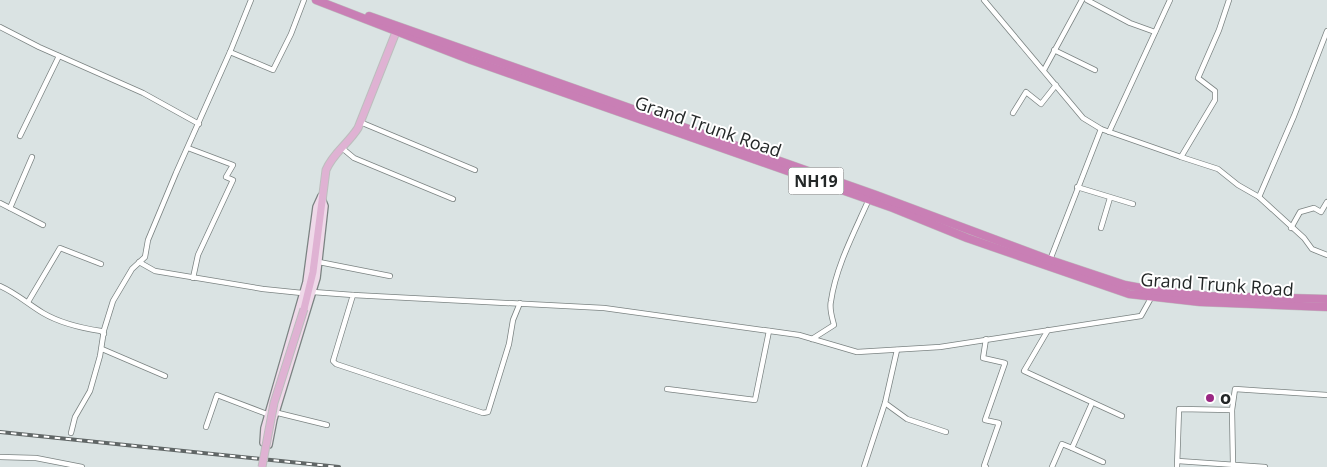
<svg xmlns="http://www.w3.org/2000/svg" width="1327" height="467" font-family="'Open Sans',sans-serif">
<style>
.lines{fill:none;stroke-linecap:round;stroke-linejoin:round}
.street-casing{stroke:#7b8382;stroke-width:6}
.secondary-casing{stroke:#7b8382;stroke-width:8}
.primary-casing{stroke:#bdbebe;stroke-width:9}
.highway-casing{stroke:#bdbebe;stroke-width:9}
.street{stroke:#fff;stroke-width:4.5}
.secondary{stroke:#efd9e9;stroke-width:5.5}
.primary{stroke:#dfb2d3;stroke-width:7}
.highway{stroke:#c97fb5;stroke-width:8}
.rail-casing{stroke:#606666;stroke-width:4}
.rail{stroke:#fff;stroke-width:2;stroke-dasharray:5.5;stroke-linecap:butt}
.primary-bridge-casing{stroke:#bdbebe;stroke-width:9;stroke-linecap:butt}
.primary-bridge{stroke:#dfb2d3;stroke-width:7}
.poi-dot{fill:#9a2783;stroke:#fff;stroke-width:2}
.labels{text-anchor:middle;stroke-width:4;stroke-linejoin:round;paint-order:stroke}
.shield{fill:#fff;stroke:#656868;stroke-width:1}
.shield-label{font-size:16px;font-weight:bold;fill:#232727}
.street-label{font-size:18px;fill:#232727;stroke:#fff}
.poi-label{font-size:18px;font-weight:bold;fill:#232727;stroke:#fff;text-anchor:start}
</style>
<rect width="100%" height="100%" fill="#dae3e3"/>
<g class="lines">
<g class="street-casing">
<g id="street">
<path d="M984,0L1083,118L1101,129L1181,157L1215,100V91L1198,78L1219,30L1229,0"/>
<path d="M1087,0L1130,23L1155,32"/>
<path d="M0,27L39,47L143,93L199,124"/>
<path d="M1054,50L1095,70"/>
<path d="M230,52L251,0"/>
<path d="M1044,70L1082,0"/>
<path d="M1013,113L1026,92L1041,104L1056,85"/>
<path d="M360,122L475,170"/>
<path d="M1109,132L1170,0"/>
<path d="M20,136L59,56"/>
<path d="M188,148L233,165L226,177L233,180L198,255L193,278"/>
<path d="M342,148L354,158L453,199"/>
<path d="M1181,157L1218,169L1238,185L1259,197L1304,238L1312,249L1327,255"/>
<path d="M1077,187L1133,204"/>
<path d="M1259,197L1294,116L1327,31"/>
<path d="M0,203L43,225"/>
<path d="M10,208L32,157"/>
<path d="M1101,228L1110,198"/>
<path d="M1291,228L1300,212L1314,208L1321,212L1327,202"/>
<path d="M1050,260L1101,129"/>
<path d="M139,262L155,271L263,289L302,293"/>
<path d="M319,262L390,276"/>
<path d="M0,286C16,293 28,304 43,313C60,323 81,328 101,331L104,334"/>
<path d="M313,292L353,295L333,361L336,364L483,413L488,412L509,344L513,320L520,303"/>
<path d="M353,295L604,308L799,335L857,352L940,347L1141,316L1151,298"/>
<path d="M28,302L60,248L101,264"/>
<path d="M1048,330L1024,371L1122,416"/>
<path d="M812,339L834,325C832,317 829,309 831,301C836,266 855,231 869,199"/>
<path d="M102,349L165,376"/>
<path d="M897,350L885,403L907,419L946,432"/>
<path d="M667,389L755,400L769,331"/>
<path d="M1092,403L1072,448L1103,462"/>
<path d="M274,412L327,425"/>
<path d="M206,427L217,395L267,414"/>
<path d="M71,433L75,417L90,391L100,356L104,330L113,301L132,269L145,257L148,240L176,173L230,52L273,70L291,34L304,0"/>
<path d="M0,457L36,458L82,467"/>
<path d="M1178,461L1265,467"/>
<path d="M1233,465L1232,410L1235,389L1327,395"/>
<path d="M864,467L885,403"/>
<path d="M986,467L984,466L999,423L985,420L1005,363L983,358L986,339"/>
<path d="M1052,467L1062,444L1072,448"/>
<path d="M1177,467L1179,409L1232,410"/>
</g>
</g>
<g class="secondary-casing">
<path id="secondary" d="M321,196L325,206L317,278L274,419L269,445H267L263,443L264,428L306,282L316,207Z"/>
</g>
<g class="primary-casing">
<path id="primary" d="M304,309L313,272L326,170C333,153 348,144 358,128L398,27"/>
</g>
<g class="highway-casing">
<g id="highway">
<path d="M316,0L471,60L893,208L967,238L1129,294L1200,302L1327,307"/>
<path d="M369,16L876,195L1050,260L1125,285L1152,290L1210,296L1327,299"/>
</g>
</g>
<use href="#street" class="street"/>
<use href="#secondary" class="secondary"/>
<use href="#primary" class="primary"/>
<use href="#highway" class="highway"/>
<g class="rail-casing">
<path id="rail" d="M0,432L339,467"/>
</g>
<use href="#rail" class="rail"/>
<g class="primary-bridge-casing">
<path id="primary-bridge" d="M262,467L274,403L304,309"/>
</g>
<use href="#primary-bridge" class="primary-bridge"/>
</g>
<circle class="poi-dot" cx="1210" cy="398" r="5"/>
<g class="labels">
<rect class="shield" x="788.5" y="167.5" width="55" height="27" rx="4"/>
<g class="shield-label">
<text x="816" y="187">NH19</text>
</g>
<g class="street-label">
<text transform="translate(708 127) rotate(19)" y="6">Grand Trunk Road</text>
<text transform="translate(1217 285) rotate(4)" y="6">Grand Trunk Road</text>
</g>
<g class="poi-label">
<text x="1220" y="404">o</text>
</g>
</g>
</svg>
